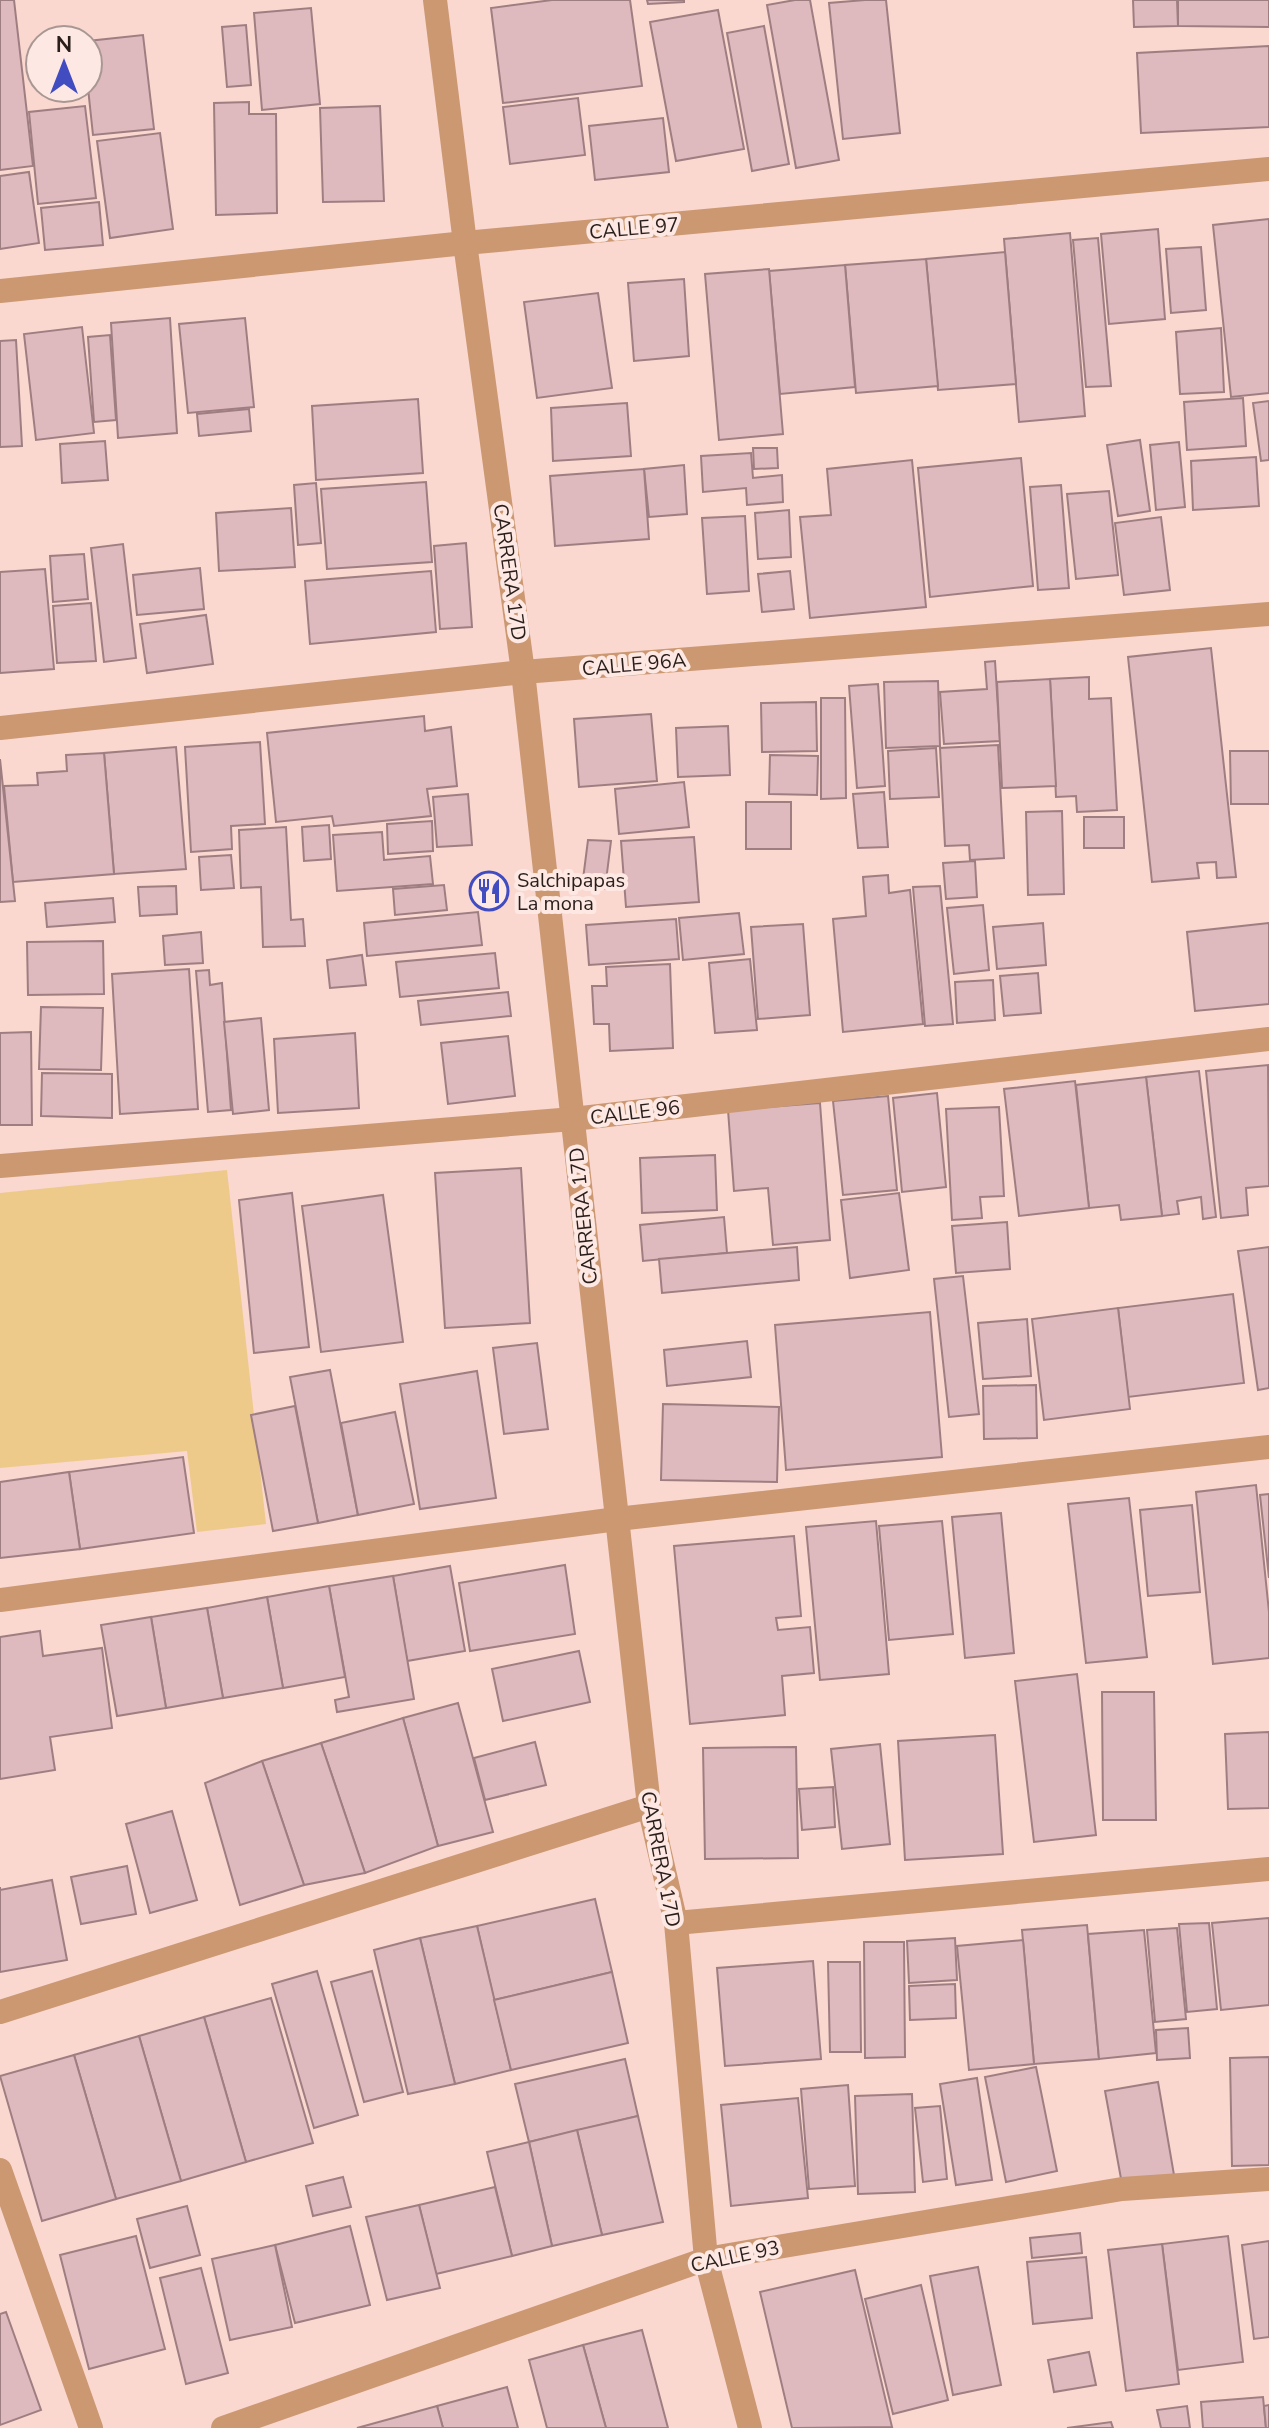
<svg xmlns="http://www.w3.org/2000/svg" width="1269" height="2428" font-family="'Nunito Sans',sans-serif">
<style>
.green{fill:#edca8a}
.building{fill:#debabf;stroke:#9f7e82;stroke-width:2}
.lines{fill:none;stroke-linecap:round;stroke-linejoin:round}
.street{stroke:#cb9871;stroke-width:24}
.labels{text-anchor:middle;stroke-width:8;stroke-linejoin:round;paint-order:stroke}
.street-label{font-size:20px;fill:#2a1e1b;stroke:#fde8e3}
.poi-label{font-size:20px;fill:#2a1e1b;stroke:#fde8e3;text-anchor:start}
</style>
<rect width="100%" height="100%" fill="#fad7cf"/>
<path class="green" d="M227,1170L266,1524L197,1532L187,1451L0,1468V1193Z"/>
<g class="building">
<path d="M0,0H14L33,166L0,170Z"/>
<path d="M552,0H630L642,86L503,103L491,8Z"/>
<path d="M647,0H684V2L648,4Z"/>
<path d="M795,0H810L839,160L796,168L767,5Z"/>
<path d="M865,0H886L900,133L843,139L829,3Z"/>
<path d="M1133,0H1177L1178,26L1134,27Z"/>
<path d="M1178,0H1269V27L1178,26Z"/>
<path d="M311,8L320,104L262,110L254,13Z"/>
<path d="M718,10L744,149L676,161L650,22Z"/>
<path d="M246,25L251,85L227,87L222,27Z"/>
<path d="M764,26L789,164L752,171L727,33Z"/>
<path d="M143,35L154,129L93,135L88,88V41Z"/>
<path d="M1269,46V127L1141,133L1137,53Z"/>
<path d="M578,98L585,155L510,164L503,107Z"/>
<path d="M249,102V114H276L277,213L216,215L214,103Z"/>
<path d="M85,106L96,198L38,204L29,112Z"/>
<path d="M380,106L384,201L323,202L320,108Z"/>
<path d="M663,118L669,172L595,180L589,126Z"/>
<path d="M160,133L173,229L110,238L97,141Z"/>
<path d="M29,172L39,243L0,249V176Z"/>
<path d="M99,202L103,245L45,250L41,208Z"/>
<path d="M1269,219V393L1231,397L1213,225Z"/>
<path d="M1158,229L1165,319L1109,324L1101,234Z"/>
<path d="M1070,233L1085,416L1019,422L1004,239Z"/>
<path d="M1098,238L1111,386L1086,387L1073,240Z"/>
<path d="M1201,247L1206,310L1171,313L1166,249Z"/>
<path d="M1005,252L1016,384L938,390L926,259Z"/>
<path d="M926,259L938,386L856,393L845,265Z"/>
<path d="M845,265L855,387L780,394L769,271Z"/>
<path d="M769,269L783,434L719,440L705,274Z"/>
<path d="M684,279L689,356L634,361L628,283Z"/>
<path d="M598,293L612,388L537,398L524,302Z"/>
<path d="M170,318L177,433L118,438L111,323Z"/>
<path d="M245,318L254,407L188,413L179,324Z"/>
<path d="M82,327L94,433L36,440L24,334Z"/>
<path d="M1221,328L1224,392L1180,394L1176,332Z"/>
<path d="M110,335L116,420L94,422L88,337Z"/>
<path d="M16,340L22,446L0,447V341Z"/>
<path d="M1243,398L1246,446L1187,450L1184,402Z"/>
<path d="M418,399L423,473L316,480L312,406Z"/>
<path d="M1269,401V460L1261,461L1253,403Z"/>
<path d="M627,403L631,456L553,461L551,408Z"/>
<path d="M249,409L251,431L199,436L197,414Z"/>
<path d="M1140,440L1150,511L1118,516L1107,445Z"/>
<path d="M105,441L108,480L62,483L60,444Z"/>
<path d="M1179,442L1185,507L1156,510L1150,445Z"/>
<path d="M753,448H777L778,468L754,469Z"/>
<path d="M751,453L753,478L782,475L783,502L747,505L746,488L703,492L701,456Z"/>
<path d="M1256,457L1259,506L1193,510L1191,461Z"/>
<path d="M1021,458L1033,586L930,597L918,468Z"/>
<path d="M912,460L926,607L810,618L800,517L831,515L827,469Z"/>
<path d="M684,465L687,514L649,517L644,469Z"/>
<path d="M644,469L649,539L555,546L550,476Z"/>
<path d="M426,482L432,562L327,569L321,489Z"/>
<path d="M316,483L321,543L298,545L294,485Z"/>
<path d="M1061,485L1069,588L1038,590L1030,487Z"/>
<path d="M1109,491L1118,575L1076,579L1067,494Z"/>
<path d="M291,508L295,567L219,571L216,513Z"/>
<path d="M789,510L791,557L758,559L755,513Z"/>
<path d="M745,516L749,591L707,594L702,518Z"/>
<path d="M1161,517L1170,590L1124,595L1115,523Z"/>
<path d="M466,543L472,627L440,629L434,546Z"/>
<path d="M123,544L136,658L104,662L91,548Z"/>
<path d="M84,554L88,599L53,602L50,556Z"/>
<path d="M200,568L204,609L137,615L133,575Z"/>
<path d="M45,569L54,669L0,673V572Z"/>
<path d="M431,571L436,632L310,644L305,581Z"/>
<path d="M790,571L794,609L762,612L758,574Z"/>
<path d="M91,603L96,661L57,663L53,606Z"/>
<path d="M206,615L213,664L147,673L140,624Z"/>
<path d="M1211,648L1236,877L1217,878L1216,862L1197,863L1199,878L1152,882L1128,657Z"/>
<path d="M995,661L1000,741L944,744L940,692L987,689L985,662Z"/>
<path d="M1089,677V699L1111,698L1117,810L1077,812L1076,796L1056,797L1050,679Z"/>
<path d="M1050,679L1056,786L1002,788L997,682Z"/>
<path d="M938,681L940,746L886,748L884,682Z"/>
<path d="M878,684L885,786L857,788L849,686Z"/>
<path d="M821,698H845L846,798L821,799Z"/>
<path d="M816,702L817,751L762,752L761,703Z"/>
<path d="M651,714L657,781L579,787L574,719Z"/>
<path d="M424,716L425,731L451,727L457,786L427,789L431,816L334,826L332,816L276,822L267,733Z"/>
<path d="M728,726L730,775L678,777L676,728Z"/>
<path d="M260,742L265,824L231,826L232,849L191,852L185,747Z"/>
<path d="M998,745L1004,858L970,860L969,845L945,846L940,748Z"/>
<path d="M176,747L186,869L114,874L104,753Z"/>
<path d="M936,748L939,797L890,799L888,751Z"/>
<path d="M1230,751H1269V804H1231Z"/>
<path d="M104,753L114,874L13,882L4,786L38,785L37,773L67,771L66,755Z"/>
<path d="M770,755L818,756L817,795L769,794Z"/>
<path d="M0,759L15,901L0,902Z"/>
<path d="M684,782L689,827L619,834L615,789Z"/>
<path d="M884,792L888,847L858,848L853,794Z"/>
<path d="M468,794L472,845L437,847L433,797Z"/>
<rect x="746" y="802" width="45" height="47"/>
<path d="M1062,811L1064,894L1028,895L1026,812Z"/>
<rect x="1084" y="817" width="40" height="31"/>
<path d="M432,821L433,851L388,854L387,824Z"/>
<path d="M329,825L331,859L304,861L302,827Z"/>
<path d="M286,827L291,920L303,919L305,946L263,947L261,887L241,888L239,830Z"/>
<path d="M382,832L384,860L430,856L433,884L337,891L333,835Z"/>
<path d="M694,837L699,902L626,907L621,841Z"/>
<path d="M588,840L611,841L605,889L582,887Z"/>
<path d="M231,855L234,888L201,890L199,857Z"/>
<path d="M975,861L977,897L946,899L943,863Z"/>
<path d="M888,875L889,893L910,890L923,1024L843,1032L833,919L866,916L863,877Z"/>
<path d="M444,885L447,910L395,915L393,889Z"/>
<path d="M176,886L177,914L140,916L138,887Z"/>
<path d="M940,886L953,1024L925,1026L913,887Z"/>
<path d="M113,898L115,922L47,927L45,903Z"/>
<path d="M983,905L989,970L954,974L947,908Z"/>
<path d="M478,912L482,945L367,956L364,923Z"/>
<path d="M739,913L744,954L683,960L679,918Z"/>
<path d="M676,919L679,959L589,965L586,925Z"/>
<path d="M1043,923L1046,965L997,969L993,927Z"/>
<path d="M1269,923V1004L1195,1011L1187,932Z"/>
<path d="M803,924L810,1015L758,1019L751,927Z"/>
<path d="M201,932L203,963L165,965L163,936Z"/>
<path d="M103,941L104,994L28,995L27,942Z"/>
<path d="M495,953L499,988L400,997L396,962Z"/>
<path d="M362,955L366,985L330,988L327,960Z"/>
<path d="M750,959L757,1030L715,1033L709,963Z"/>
<path d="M670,964L673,1048L610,1051L609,1024H594L592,986H607L606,967Z"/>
<path d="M189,969L198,1109L120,1114L112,974Z"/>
<path d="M209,970L210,985L222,983L231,1110L208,1112L196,971Z"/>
<path d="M1038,973L1041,1013L1004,1016L1000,976Z"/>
<path d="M993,980L995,1020L957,1023L955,982Z"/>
<path d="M508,992L511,1016L421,1025L418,1001Z"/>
<path d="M41,1007L103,1008L101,1070L39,1069Z"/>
<path d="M261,1018L269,1110L233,1114L224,1022Z"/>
<path d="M31,1032L32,1125H0V1033Z"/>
<path d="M355,1033L359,1108L278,1113L274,1039Z"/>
<path d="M508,1036L515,1096L448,1104L441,1043Z"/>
<path d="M1268,1065L1269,1186L1246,1188L1248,1215L1221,1218L1206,1071Z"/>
<path d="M1199,1071L1216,1217L1203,1219L1201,1197L1177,1201L1179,1214L1162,1216L1146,1077Z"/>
<path d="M42,1073L112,1074V1118L41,1116Z"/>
<path d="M1146,1077L1162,1216L1121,1220L1119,1205L1089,1208L1076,1085Z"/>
<path d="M1075,1081L1089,1208L1019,1216L1004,1089Z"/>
<path d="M937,1093L946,1187L902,1192L893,1098Z"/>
<path d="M888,1096L897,1190L843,1195L833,1101Z"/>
<path d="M820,1103L830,1240L773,1245L768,1188L734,1191L728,1110Z"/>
<path d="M999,1107L1004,1196L980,1197L982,1218L952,1220L946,1109Z"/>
<path d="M715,1155L717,1210L642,1213L640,1158Z"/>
<path d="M521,1168L530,1323L445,1328L435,1173Z"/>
<path d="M292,1193L309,1347L254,1353L239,1200Z"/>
<path d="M899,1193L909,1270L850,1278L841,1200Z"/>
<path d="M383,1195L403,1342L321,1352L302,1206Z"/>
<path d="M724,1217L727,1253L643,1261L640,1225Z"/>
<path d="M1007,1222L1010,1269L956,1273L952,1226Z"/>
<path d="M797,1247L799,1280L662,1293L659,1259Z"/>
<path d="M1269,1247V1388L1258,1390L1238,1251Z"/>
<path d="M963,1276L979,1414L949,1417L934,1279Z"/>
<path d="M1233,1294L1244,1383L1128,1397L1118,1308Z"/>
<path d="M1118,1308L1130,1409L1044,1420L1032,1319Z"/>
<path d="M930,1312L942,1457L786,1470L775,1325Z"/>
<path d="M1027,1319L1031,1376L983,1379L978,1323Z"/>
<path d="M747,1341L751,1377L667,1386L664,1350Z"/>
<path d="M537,1343L548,1429L504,1434L493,1348Z"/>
<path d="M330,1370L358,1515L318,1523L290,1377Z"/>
<path d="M477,1371L496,1498L420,1509L400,1384Z"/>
<path d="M1036,1385L1037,1438L984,1439L983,1386Z"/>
<path d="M663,1404L779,1407L777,1482L661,1480Z"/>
<path d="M295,1406L318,1523L273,1531L251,1415Z"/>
<path d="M395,1412L414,1504L358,1515L341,1423Z"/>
<path d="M183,1457L194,1533L80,1549L69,1472Z"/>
<path d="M69,1472L80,1549L0,1558V1482Z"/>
<path d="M1256,1485L1269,1612V1658L1213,1664L1196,1492Z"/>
<path d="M1269,1494V1578L1260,1495Z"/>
<path d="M1129,1498L1147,1657L1086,1663L1068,1504Z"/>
<path d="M1192,1505L1200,1592L1148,1596L1140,1510Z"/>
<path d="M1001,1513L1014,1653L965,1658L952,1517Z"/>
<path d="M876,1521L889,1674L820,1680L806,1527Z"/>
<path d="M942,1521L953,1634L889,1640L879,1526Z"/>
<path d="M794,1536L801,1616L776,1618L778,1630L810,1627L814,1673L782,1676L785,1715L690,1724L674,1546Z"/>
<path d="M565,1565L575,1634L470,1651L459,1583Z"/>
<path d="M450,1566L465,1651L407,1661L393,1576Z"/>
<path d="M393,1576L414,1699L337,1712L335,1700L349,1697L329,1586Z"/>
<path d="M329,1586L345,1677L283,1688L267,1597Z"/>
<path d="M267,1597L283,1688L223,1698L207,1608Z"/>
<path d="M207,1608L223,1698L166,1708L151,1617Z"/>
<path d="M151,1617L166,1708L117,1716L101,1625Z"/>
<path d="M40,1631L43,1656L102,1648L112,1728L50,1737L55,1770L0,1779V1637Z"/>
<path d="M579,1651L590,1702L503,1721L492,1669Z"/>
<path d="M1077,1674L1096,1835L1034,1842L1015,1681Z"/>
<path d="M1102,1692H1154L1156,1820H1103Z"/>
<path d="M458,1703L493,1832L438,1846L403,1718Z"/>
<path d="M403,1718L438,1846L365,1873L321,1743Z"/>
<path d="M1269,1732V1808L1228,1809L1225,1734Z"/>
<path d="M995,1735L1003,1854L905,1860L898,1741Z"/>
<path d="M535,1742L546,1785L485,1800L474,1758Z"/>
<path d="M321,1743L365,1873L304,1885L262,1761Z"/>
<path d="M880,1744L890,1844L842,1849L831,1749Z"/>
<path d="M796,1747L798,1858L705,1859L703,1748Z"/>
<path d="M262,1761L304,1885L240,1905L205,1783Z"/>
<path d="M833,1787L835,1827L802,1830L799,1789Z"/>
<path d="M172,1811L197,1900L150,1913L126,1824Z"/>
<path d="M127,1866L136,1914L81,1924L71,1877Z"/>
<path d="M52,1880L67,1960L0,1972V1887V1890Z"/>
<path d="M595,1899L612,1972L494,2000L477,1926Z"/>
<path d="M1269,1918V2005L1221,2010L1212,1923Z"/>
<path d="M1209,1923L1217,2009L1187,2012L1179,1924Z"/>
<path d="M1087,1925L1099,2059L1034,2064L1022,1930Z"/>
<path d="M477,1926L511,2070L455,2084L420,1938Z"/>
<path d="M1177,1928L1186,2019L1155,2022L1147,1930Z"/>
<path d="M1144,1930L1156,2053L1099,2059L1088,1934Z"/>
<path d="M420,1938L455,2084L408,2094L374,1950Z"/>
<path d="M955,1938L957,1980L909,1983L907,1941Z"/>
<path d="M1023,1940L1034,2064L969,2070L957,1946Z"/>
<path d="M864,1942H904L905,2057L865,2058Z"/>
<path d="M813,1961L821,2059L725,2066L717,1968Z"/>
<path d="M828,1962H860L861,2052H830Z"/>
<path d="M317,1971L358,2115L314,2128L272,1984Z"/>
<path d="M372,1971L403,2092L364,2102L331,1982Z"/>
<path d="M612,1972L628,2043L511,2070L494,2000Z"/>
<path d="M955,1984L956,2018L910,2020L909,1986Z"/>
<path d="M271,1998L313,2143L246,2162L204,2017Z"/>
<path d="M204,2017L246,2162L181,2181L139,2036Z"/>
<path d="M1188,2028L1190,2058L1157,2060L1156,2030Z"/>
<path d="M139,2036L181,2181L116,2199L74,2055Z"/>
<path d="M74,2055L116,2199L42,2221L0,2076Z"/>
<path d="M1269,2057V2165L1232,2166L1230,2058Z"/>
<path d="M625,2059L638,2116L529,2142L515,2084Z"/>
<path d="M1036,2067L1057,2171L1006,2182L985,2077Z"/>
<path d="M977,2078L992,2180L956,2185L940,2084Z"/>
<path d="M1158,2082L1174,2175L1122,2184L1105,2091Z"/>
<path d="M848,2085L855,2186L809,2189L801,2089Z"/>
<path d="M912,2094L915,2192L858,2194L855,2096Z"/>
<path d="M798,2098L808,2198L731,2206L721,2105Z"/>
<path d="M940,2106L947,2179L923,2182L915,2108Z"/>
<path d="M638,2116L663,2222L602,2235L577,2130Z"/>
<path d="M577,2130L602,2235L552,2246L529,2142Z"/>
<path d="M529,2142L552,2246L512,2256L487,2152Z"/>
<path d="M343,2177L351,2207L313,2216L306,2186Z"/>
<path d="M495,2187L512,2256L436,2274L419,2205Z"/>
<path d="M419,2205L440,2288L387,2300L366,2217Z"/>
<path d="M187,2206L200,2255L150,2268L137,2219Z"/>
<path d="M350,2226L370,2305L295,2323L275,2245Z"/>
<path d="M1080,2233L1082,2253L1032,2258L1030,2238Z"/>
<path d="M136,2236L165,2349L89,2369L60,2255Z"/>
<path d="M1228,2236L1243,2362L1178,2370L1162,2244Z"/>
<path d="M1269,2241V2337L1254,2339L1242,2245Z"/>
<path d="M1162,2244L1179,2384L1126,2391L1108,2250Z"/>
<path d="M275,2245L292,2327L230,2340L212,2259Z"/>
<path d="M1086,2257L1092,2318L1033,2324L1027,2262Z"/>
<path d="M978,2267L1001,2385L953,2395L930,2276Z"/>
<path d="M201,2268L228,2373L186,2384L160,2278Z"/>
<path d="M855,2270L892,2427L792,2428L760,2292Z"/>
<path d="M921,2285L948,2400L893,2414L865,2299Z"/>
<path d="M6,2312L41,2410L0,2425V2314Z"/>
<path d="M642,2330L668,2428H606L583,2345Z"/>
<path d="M583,2345L606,2428H547L529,2360Z"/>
<path d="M1089,2352L1096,2385L1054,2392L1048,2360Z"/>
<path d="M507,2387L518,2428H443L437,2406Z"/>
<path d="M1263,2397L1266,2428H1203L1201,2402Z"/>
<path d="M1269,2405V2428H1266L1264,2406Z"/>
<path d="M437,2406L443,2428H357Z"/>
<path d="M1187,2406L1190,2428H1161L1157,2410Z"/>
<path d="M1111,2422L1113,2428H1067Z"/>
</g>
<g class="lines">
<g class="street">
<path d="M435,0L465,243L523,672L649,1806L676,1923L706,2259L750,2428"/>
<path d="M0,291L465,243L1269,169"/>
<path d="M0,728L523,672L1269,614"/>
<path d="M0,1166L573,1119L1269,1039"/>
<path d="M0,1600L617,1519L1269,1447"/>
<path d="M676,1923L1269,1869"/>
<path d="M0,2012L649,1806"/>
<path d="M0,2170L91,2428"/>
<path d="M223,2428L706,2259L1122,2189L1269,2179"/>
</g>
</g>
<defs>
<g id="restaurant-ring" transform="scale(2)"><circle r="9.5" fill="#fde8e3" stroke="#414cc1" stroke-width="1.5"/><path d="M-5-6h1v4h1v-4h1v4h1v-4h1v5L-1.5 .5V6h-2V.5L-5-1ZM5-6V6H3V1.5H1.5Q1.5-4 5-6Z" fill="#414cc1"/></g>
</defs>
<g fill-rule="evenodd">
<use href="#restaurant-ring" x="489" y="891"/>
</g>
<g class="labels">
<g class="street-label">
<text transform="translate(634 228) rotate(-5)" y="7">CALLE 97</text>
<text transform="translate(510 572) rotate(82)" y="7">CARRERA 17D</text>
<text transform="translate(634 664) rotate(-5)" y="7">CALLE 96A</text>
<text transform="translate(635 1112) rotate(-7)" y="7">CALLE 96</text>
<text transform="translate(583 1216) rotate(-96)" y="7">CARRERA 17D</text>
<text transform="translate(661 1859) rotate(79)" y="7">CARRERA 17D</text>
<text transform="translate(735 2256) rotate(-12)" y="7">CALLE 93</text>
</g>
<g class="poi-label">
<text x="517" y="887">Salchipapas<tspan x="517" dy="23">La mona</tspan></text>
</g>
</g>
<g transform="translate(64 64)"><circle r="38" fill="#fde8e3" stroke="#a99793" stroke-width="2"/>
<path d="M0-6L14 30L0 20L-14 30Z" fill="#414cc1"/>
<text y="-12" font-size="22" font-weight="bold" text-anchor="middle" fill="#2a1e1b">N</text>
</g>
</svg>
